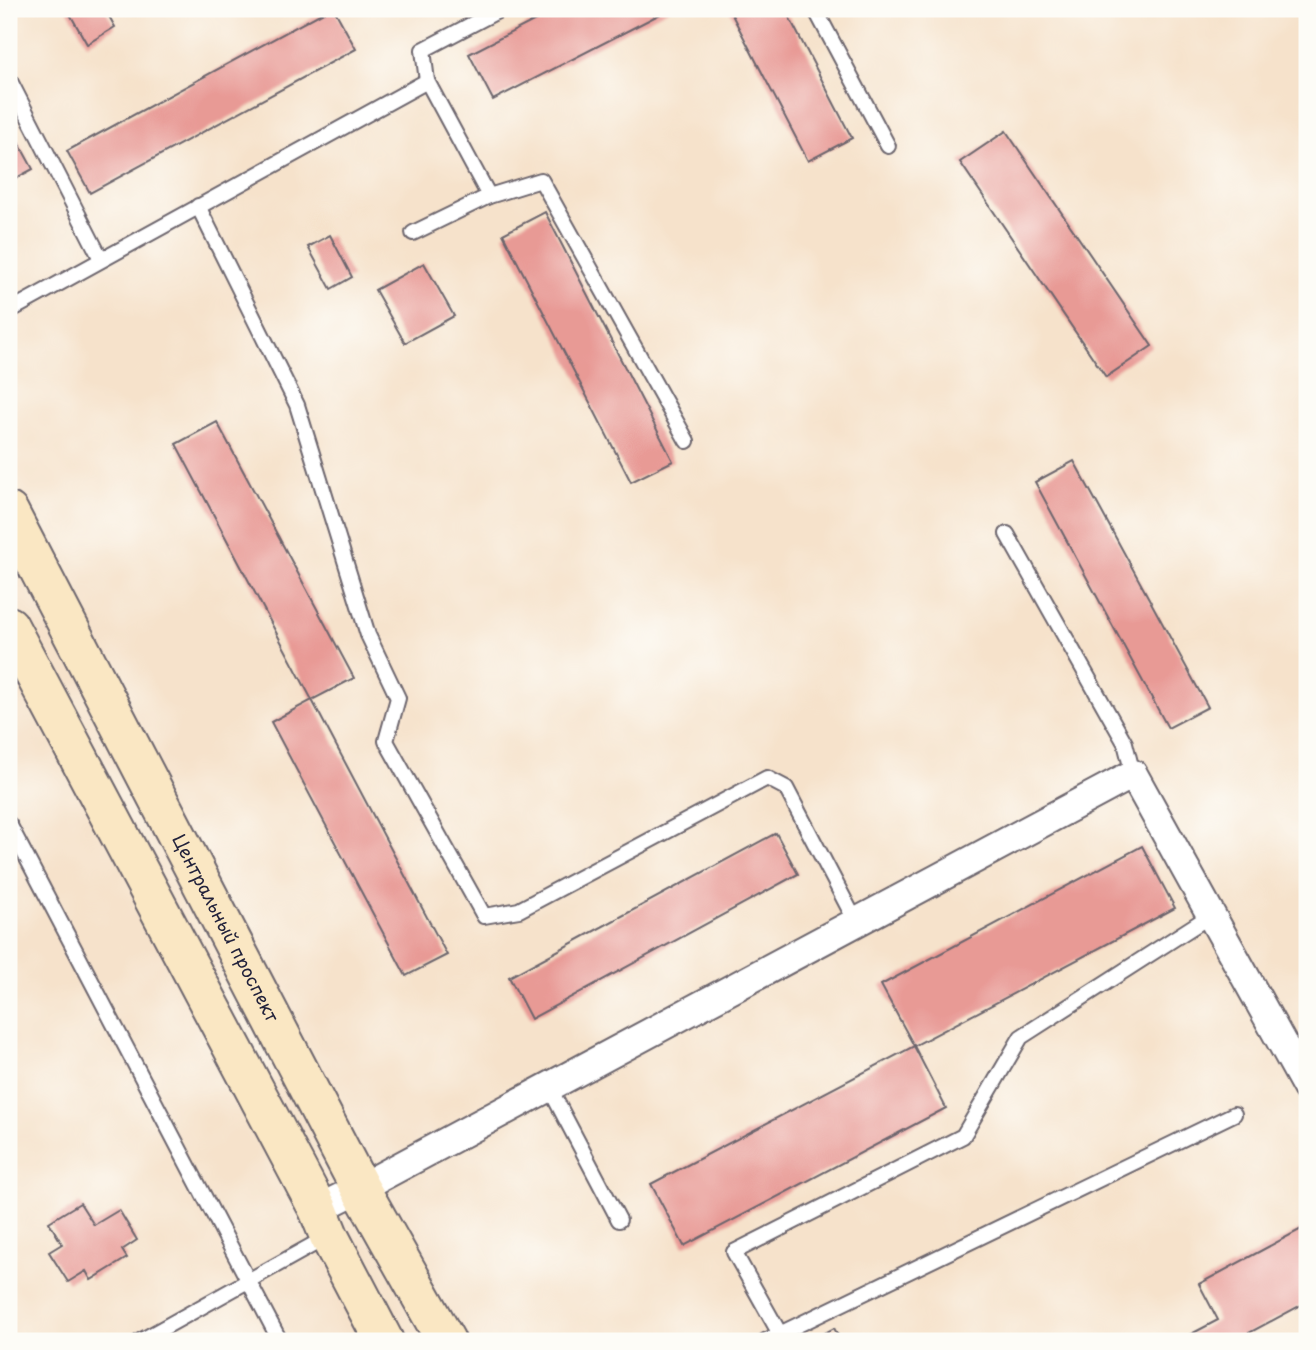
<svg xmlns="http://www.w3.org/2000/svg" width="1316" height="1350" font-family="'Playpen Sans',sans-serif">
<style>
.building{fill:#e89a95}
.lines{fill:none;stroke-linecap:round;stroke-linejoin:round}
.lane-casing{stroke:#6c656d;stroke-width:18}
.street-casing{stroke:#6c656d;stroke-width:32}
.secondary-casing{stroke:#6c656d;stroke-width:42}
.lane{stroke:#fff;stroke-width:14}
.street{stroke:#fff;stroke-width:28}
.secondary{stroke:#fae7c3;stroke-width:38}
.labels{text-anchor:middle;stroke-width:5;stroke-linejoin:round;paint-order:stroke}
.street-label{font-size:18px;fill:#22223b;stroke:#fdfcf7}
</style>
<rect width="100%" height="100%" fill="#fdfcf7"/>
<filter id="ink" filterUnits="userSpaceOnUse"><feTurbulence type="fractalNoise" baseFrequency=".0143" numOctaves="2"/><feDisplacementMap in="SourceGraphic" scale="14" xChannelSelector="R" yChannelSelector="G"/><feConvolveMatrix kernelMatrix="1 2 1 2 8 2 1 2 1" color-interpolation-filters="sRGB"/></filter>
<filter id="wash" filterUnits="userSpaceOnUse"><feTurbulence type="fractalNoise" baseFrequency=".00686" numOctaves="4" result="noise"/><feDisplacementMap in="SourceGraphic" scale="28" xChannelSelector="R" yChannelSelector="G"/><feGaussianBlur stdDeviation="1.57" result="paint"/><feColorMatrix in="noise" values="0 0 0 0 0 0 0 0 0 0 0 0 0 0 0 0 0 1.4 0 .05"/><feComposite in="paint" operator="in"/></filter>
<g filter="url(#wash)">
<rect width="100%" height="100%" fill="#f6e2cb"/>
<g id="blocks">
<g class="building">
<path d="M67,9H105L115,27L87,44Z"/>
<path d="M329,9H334L356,49L90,193L67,151Z"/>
<path d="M557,9H670L493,100L469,54Z"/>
<path d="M729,9H785L852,138L808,161Z"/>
<path d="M9,125L33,169L9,182Z"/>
<path d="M1006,131L1152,346L1106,377L960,162Z"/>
<path d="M545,212L673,461L631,482L503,234Z"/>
<path d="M330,235L352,277L331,289L308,247Z"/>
<path d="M424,263L454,316L405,343L375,290Z"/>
<path d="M217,422L354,678L312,700L176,444Z"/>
<path d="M1074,461L1208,707L1168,728L1035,482Z"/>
<path d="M312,700L447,955L406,976L271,722Z"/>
<path d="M776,833L798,874L531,1019L509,977Z"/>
<path d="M1142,846L1175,908L914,1046L881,985Z"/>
<path d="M914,1046L946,1108L684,1246L651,1184Z"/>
<path d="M80,1203L94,1225L119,1210L137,1240L122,1250L127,1258L91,1280L86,1271L68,1282L49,1252L62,1244L49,1222Z"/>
<path d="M1307,1226V1302L1234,1341H1178L1218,1320L1199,1284Z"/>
<path d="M834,1328L841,1341H810Z"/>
</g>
</g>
</g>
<g filter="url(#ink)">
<use href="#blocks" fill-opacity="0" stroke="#6c656d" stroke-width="2"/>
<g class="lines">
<g class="lane-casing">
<g id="lane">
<path d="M815,9L888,146"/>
<path d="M9,79L101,259"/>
<path d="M427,81L489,196L541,180L687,441"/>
<path d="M198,206L297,405L368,635L398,698L386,741L484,916L519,910L767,778L786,788L856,922"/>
<path d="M413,233L489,196"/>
<path d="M9,311L427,81L423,50L501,9"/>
<path d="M1007,534L1125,743L1133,774"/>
<path d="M9,824L280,1341"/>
<path d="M549,1087L619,1220"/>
<path d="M780,1334L734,1252L963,1136L1021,1037L1211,915"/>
<path d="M140,1341L327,1237"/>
<path d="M765,1341L1234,1114"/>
</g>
</g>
<g class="street-casing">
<path id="street" d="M318,1209L360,1188L1133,774L1307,1088"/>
</g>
<g class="secondary-casing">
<g id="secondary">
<path id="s1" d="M9,512L360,1188L446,1341"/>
<path d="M9,626L318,1209L329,1236L384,1341"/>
</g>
</g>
<use href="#lane" class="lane"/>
<use href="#street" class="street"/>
<use href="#secondary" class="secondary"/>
</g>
</g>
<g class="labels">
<g class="street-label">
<text dy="6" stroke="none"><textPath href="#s1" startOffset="469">Центральный проспект</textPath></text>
</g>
</g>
<rect width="1316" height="1350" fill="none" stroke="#fdfcf7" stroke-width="35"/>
</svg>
